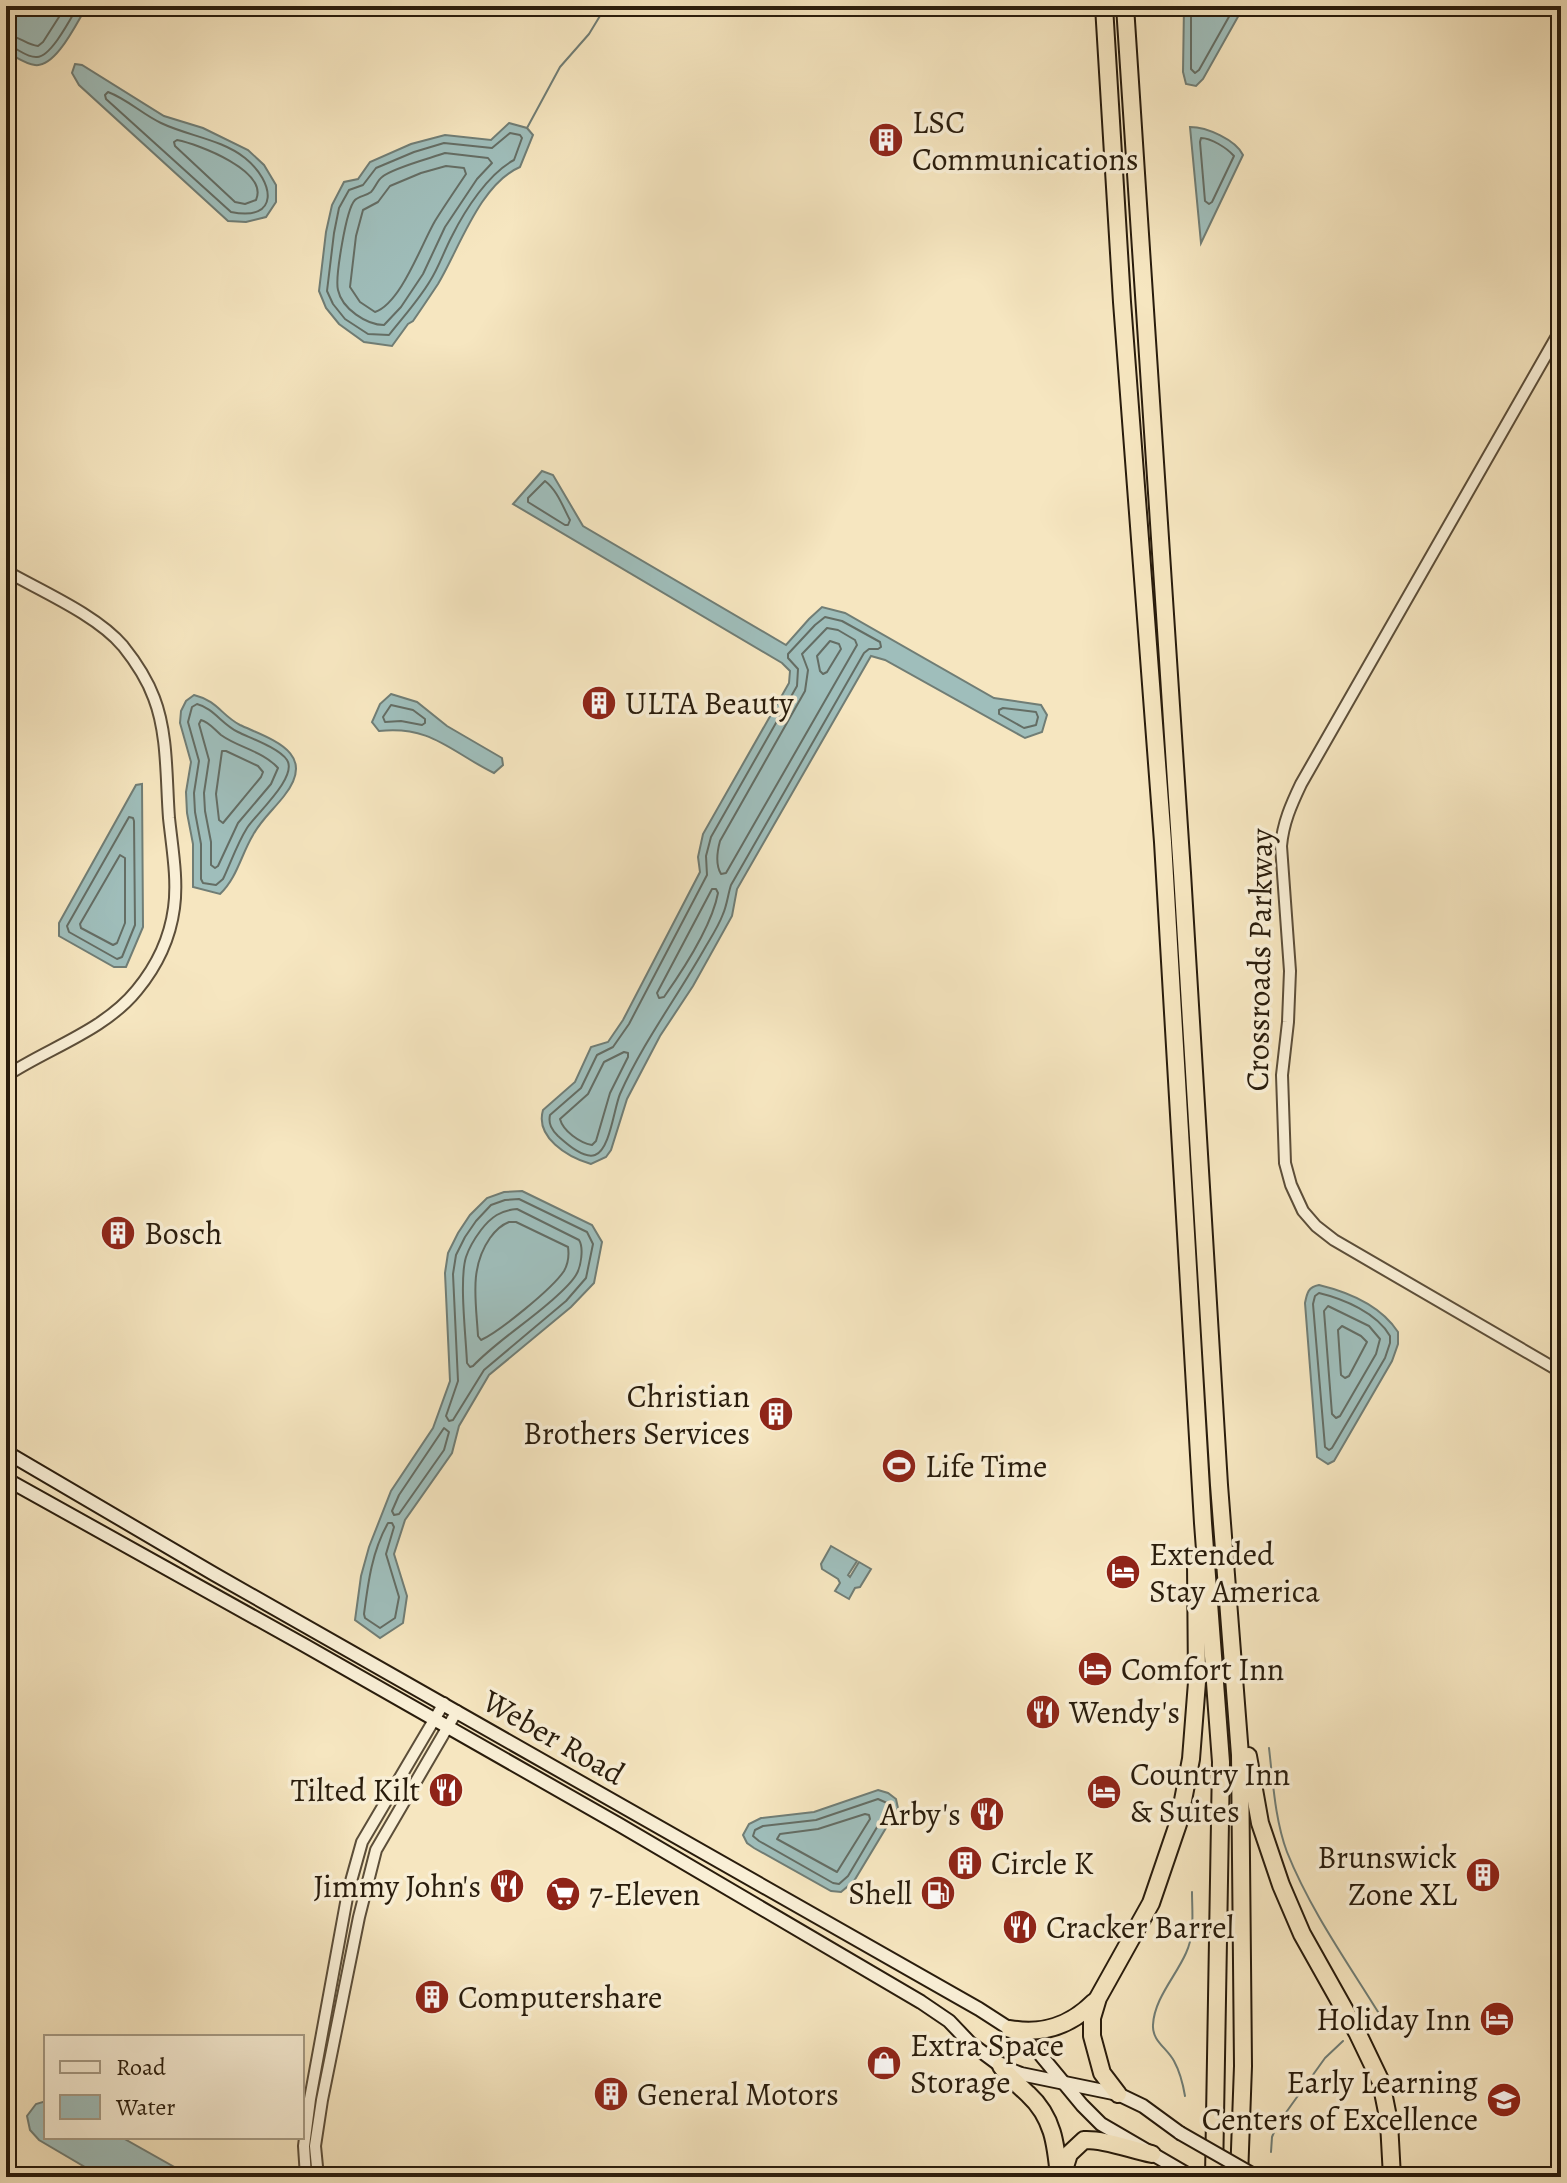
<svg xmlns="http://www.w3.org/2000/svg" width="1567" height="2183" font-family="Alegreya,serif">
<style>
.water{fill:#9fbebb;stroke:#707d75;stroke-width:2}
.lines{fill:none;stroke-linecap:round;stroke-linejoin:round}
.shore{stroke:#646d64;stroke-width:2}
.stream{stroke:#707d75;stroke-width:2}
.tertiary-casing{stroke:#5c4e39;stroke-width:14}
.secondary-casing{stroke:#291c0c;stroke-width:16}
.motorway-casing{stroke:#291c0c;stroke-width:20}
.tertiary{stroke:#f9efd6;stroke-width:10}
.secondary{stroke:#f9efd6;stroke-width:12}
.motorway{stroke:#f6e6c0;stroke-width:16}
.secondary-bridge-casing{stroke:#291c0c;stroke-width:16;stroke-linecap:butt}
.secondary-bridge{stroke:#f9efd6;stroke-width:12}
.labels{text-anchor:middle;stroke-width:7;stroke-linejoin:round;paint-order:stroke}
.poi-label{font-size:32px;fill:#291c0c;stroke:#f9efd6;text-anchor:start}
.street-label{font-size:32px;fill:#291c0c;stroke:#f9efd6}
</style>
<rect width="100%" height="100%" fill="#f6e6c0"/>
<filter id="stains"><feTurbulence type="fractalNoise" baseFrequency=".0025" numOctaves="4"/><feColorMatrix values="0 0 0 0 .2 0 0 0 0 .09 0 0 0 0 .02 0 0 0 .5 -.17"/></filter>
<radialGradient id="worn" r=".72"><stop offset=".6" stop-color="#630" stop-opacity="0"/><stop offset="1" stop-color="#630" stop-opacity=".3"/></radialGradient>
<g class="water">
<path d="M6,6H87C77,22 56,68 35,65C25,64 15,56 6,52Z"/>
<path d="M1184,6H1244L1203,79L1196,86L1186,84L1183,72Z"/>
<path d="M75,64L82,65L164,116L203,128L248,150L264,165L276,185V202L266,217L246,222L228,221L79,85L72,73Z"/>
<path d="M509,123L527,128L533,135L520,167C480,184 459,249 438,284C430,296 422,308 413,321L408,324L392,346L364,342L339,324L326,308L319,291L326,232L332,205L344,182L358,179L370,162L411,144L445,135L491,140Z"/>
<path d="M1190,127C1207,127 1236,140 1243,155L1201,243Z"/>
<path d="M542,471L553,475L583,526L786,645L809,619L822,607L845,613L994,698L1041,705L1047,715L1042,732L1025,738L885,660L871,656L737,889L732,916L693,986L660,1036L627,1099L611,1150L606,1157L591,1164C567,1157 535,1137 543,1110L575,1082L591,1047L608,1042L623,1020L700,872L698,857L703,834L789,683L790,671L782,663L513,504Z"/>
<path d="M391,694L417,702L447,726L502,758L503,765L494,773C451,752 431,725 379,731L372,722L380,704Z"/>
<path d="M194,695C218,701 221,715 240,725C273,740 318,753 284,796C274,809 261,820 253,835C241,855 237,878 220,894L193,887V844L187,813L186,792L191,762L180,723L181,711L186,701Z"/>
<path d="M142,784L143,927L126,967H114L59,936V923L136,785Z"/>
<path d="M522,1191L592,1225L602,1242L594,1283L571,1307L489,1375L459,1426L452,1453L405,1520L394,1554L407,1596L403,1623L380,1638L355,1620L361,1576L369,1547L391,1491L433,1428L450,1381L445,1273L448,1253L458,1233L470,1215L487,1198L504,1192Z"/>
<path d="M1319,1285C1348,1292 1381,1306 1398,1332V1344L1392,1361L1334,1461L1328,1464L1317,1457L1305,1303C1307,1293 1308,1287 1319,1285Z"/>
<path d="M831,1546L857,1561L848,1575L850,1577L859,1562L871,1569L860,1587L855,1588L849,1599L835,1591L840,1583L838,1579L822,1569L821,1564Z"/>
<path d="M878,1790L888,1793L896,1799L898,1808L854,1881L841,1892L831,1891L754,1848L747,1843L743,1835L749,1824L761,1818L814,1812Z"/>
<path d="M46,2101V2137H121L192,2177H102L39,2140L30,2130L27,2116L36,2104Z"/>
</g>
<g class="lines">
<g class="shore">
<path d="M1191,6V69L1195,73L1199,70L1235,6"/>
<path d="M6,35C18,35 26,45 38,46L43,42L66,6"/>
<path d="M6,45C17,47 26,58 37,57C51,57 71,18 78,6"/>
<path d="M108,92C127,99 142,114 161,123C188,136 221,139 245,158C275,182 280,222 231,212L106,99L105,95Z"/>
<path d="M510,133L520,135L522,138L514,160C488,174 465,210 452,236C444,251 439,267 430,281C418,301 403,317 389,335L368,334L345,319L333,304L327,291L334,233L339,208L349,190L363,185L376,168L414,152L444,143L492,148Z"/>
<path d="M1201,138C1211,138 1227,148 1234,156L1212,202L1209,204L1205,201L1200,142Z"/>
<path d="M177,140C198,144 269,171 256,200L245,204L235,202L175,146L174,142Z"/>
<path d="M445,153L488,158L492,163L477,179L445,227L423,274L401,307L384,325C367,325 342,309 338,290C335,278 346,209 355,200C359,196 366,196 371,192C375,188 377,181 382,177C392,168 431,158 445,153Z"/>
<path d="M446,166L464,168L466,174C456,189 445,205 435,221C421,245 401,303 375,312L360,302L350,287L356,236L363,210L378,202L390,186L421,173Z"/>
<path d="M545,481C557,490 563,507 570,520L568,525H565L528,502V498Z"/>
<path d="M825,617L842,621L880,642L881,647L878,649H869L864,653L731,885C728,894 727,905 723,914C719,925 712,936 706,946C678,996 643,1042 620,1094C614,1108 610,1150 595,1155C583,1159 566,1143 558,1136C552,1130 548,1124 550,1115L581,1088L597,1055L613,1047L629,1024L707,875L706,856L711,837L797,686L798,669L788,658V654L815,625Z"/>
<path d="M827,628L838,630L855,640L857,645L726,873L721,874C715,864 717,852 720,841L805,691L808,670L802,654Z"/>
<path d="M830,641L839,644L841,649L827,672L823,674L820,671L817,656Z"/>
<path d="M197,704C213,708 223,725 238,732C250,738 279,748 287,760C298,777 256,814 247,828C237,844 231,862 223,879L216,885L203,883L201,879V844L195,812L194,793L199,761L188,722L192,707Z"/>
<path d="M391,705L413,710L425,719V723L422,725L401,721L385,722L383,717Z"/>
<path d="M1003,708L1036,712L1038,717L1036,725L1024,728L999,714V710Z"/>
<path d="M201,720C209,722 214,729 221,735C239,748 263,751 278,768L271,784L238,823L218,866L215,868L211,865V842L205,811L204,793L209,760L199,724Z"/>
<path d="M222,751H226L258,766L263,772L261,777L223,823L219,820L216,794Z"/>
<path d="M129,817L133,818L134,821L135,925L122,957L117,959L69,932L67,926Z"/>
<path d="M120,855L125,858V923L117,943L113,945L81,928L80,924Z"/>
<path d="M712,889H716L718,893C712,925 683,970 664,997L659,998L657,993Z"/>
<path d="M624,1052L628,1053V1057L610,1093L596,1141L592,1145C580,1143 563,1131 560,1119L588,1094L604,1062Z"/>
<path d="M519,1199L587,1232L593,1244L586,1278L566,1301L484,1370L453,1420L449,1421L446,1416L458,1381L453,1274L456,1255L465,1237L476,1221L491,1205L505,1200Z"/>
<path d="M517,1209L579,1240C584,1248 581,1267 576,1275C570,1285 558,1295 550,1302C525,1324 496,1342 473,1366L470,1367L467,1363C466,1337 459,1280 466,1257C469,1248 475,1238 481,1230C491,1217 501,1210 517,1209Z"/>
<path d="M509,1222H516L568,1247C569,1254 568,1264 564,1271C552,1289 500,1331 481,1340L478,1336C476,1301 469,1268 490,1238C495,1231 501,1225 509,1222Z"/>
<path d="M1319,1293C1344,1299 1377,1313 1390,1336V1343L1385,1358L1332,1448L1329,1450L1325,1447L1313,1304L1315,1296Z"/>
<path d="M1328,1306L1369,1326L1380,1339L1376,1354L1340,1416L1336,1418L1332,1414L1324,1311Z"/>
<path d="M1342,1326L1361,1336L1367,1342L1349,1376L1345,1378L1341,1375L1338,1330Z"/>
<path d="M444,1428L449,1432L444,1450L399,1514L394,1515L392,1511L399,1495Z"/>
<path d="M388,1523H392L394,1527L386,1554L399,1597L395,1618L380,1628L365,1618L364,1614C368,1583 372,1551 388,1523Z"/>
<path d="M878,1799L887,1803L889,1807L848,1876L839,1884L833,1883L759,1841L753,1836L755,1830L763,1826L816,1820Z"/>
<path d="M865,1814L869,1815L870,1819L837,1872L777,1839L780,1834L818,1829Z"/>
</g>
<g class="stream">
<path d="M527,128L560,67L589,34L606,6"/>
<path d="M1269,1748C1273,1782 1275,1820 1287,1852C1311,1912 1350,1966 1383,2020"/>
<path d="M1185,2096C1183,2084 1180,2072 1174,2061C1167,2048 1152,2041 1153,2025C1154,1999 1176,1976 1186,1953C1195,1934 1192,1912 1192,1892"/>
<path d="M1271,2152L1272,2137L1277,2125L1325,2058L1343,2041"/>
</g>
<g class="tertiary-casing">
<g id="tertiary">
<path d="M1561,329L1301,784C1291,805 1283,823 1281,846L1290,971L1288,1022L1282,1075L1285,1163L1291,1185L1303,1211L1316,1226L1334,1240L1561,1372"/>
<path d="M6,571C41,591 97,615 123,646C135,661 147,679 154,698C168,734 166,779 169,818C172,847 178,879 174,908C170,938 156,967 137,990C104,1031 48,1048 6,1076"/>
<path d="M306,2177L304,2146L310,2099L348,1892L362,1842L444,1703"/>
<path d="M318,2177L315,2146L322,2100L359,1917L376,1850L457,1711"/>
</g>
</g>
<g class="secondary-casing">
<g id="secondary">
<path d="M6,1452L214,1574L979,2009L1010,2029L1039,2053L1082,2105L1101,2124L1192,2177"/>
<path d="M6,1479L304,1645L618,1824L921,2002L949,2021L970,2043L1001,2066L1021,2074L1118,2094L1143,2106L1180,2133"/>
</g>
</g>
<g class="motorway-casing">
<g id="motorway">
<path d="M1104,6L1122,302L1163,842L1203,1523L1221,1762L1214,2177"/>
<path d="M1125,6L1182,873L1219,1485L1240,1755L1243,2066L1239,2177"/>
<path d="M1248,1756L1260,1823L1281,1885L1302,1934L1357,2032L1381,2082L1389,2122L1392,2177"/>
<path d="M1010,2029C1043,2035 1070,2026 1094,2002"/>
<path d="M1001,2066C1009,2077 1018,2085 1028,2094C1053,2117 1056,2144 1059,2177"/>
<path d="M1118,2094L1102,2073L1092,2036V2018L1098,1998L1151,1903L1179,1821L1191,1759L1197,1682L1196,1564"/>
<path d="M1063,2173L1069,2154L1084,2140C1105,2139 1131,2150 1152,2154"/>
</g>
</g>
<use href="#tertiary" class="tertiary"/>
<use href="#secondary" class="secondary"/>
<use href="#motorway" class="motorway"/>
<g class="secondary-bridge-casing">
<path id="secondary-bridge" d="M1180,2133L1257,2177"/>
</g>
<use href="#secondary-bridge" class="secondary-bridge"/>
</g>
<defs>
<g id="building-disc" transform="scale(1.8)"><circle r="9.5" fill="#8f2418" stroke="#f9efd6"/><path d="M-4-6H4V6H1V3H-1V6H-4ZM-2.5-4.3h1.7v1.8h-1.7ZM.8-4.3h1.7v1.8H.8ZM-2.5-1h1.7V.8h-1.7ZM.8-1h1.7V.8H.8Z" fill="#fff"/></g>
<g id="stadium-disc" transform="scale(1.8)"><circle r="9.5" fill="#8f2418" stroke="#f9efd6"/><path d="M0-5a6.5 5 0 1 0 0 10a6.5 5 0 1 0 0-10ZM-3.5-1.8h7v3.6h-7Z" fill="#fff"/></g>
<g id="hotel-disc" transform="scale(1.8)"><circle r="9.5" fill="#8f2418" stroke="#f9efd6"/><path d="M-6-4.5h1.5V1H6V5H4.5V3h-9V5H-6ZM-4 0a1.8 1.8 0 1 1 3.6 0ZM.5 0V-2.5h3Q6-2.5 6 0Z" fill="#fff"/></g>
<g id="restaurant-disc" transform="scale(1.8)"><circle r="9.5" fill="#8f2418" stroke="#f9efd6"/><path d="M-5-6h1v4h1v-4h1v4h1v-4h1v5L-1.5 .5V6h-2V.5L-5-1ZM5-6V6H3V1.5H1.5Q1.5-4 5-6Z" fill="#fff"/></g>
<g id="fuel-disc" transform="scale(1.8)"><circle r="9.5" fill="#8f2418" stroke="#f9efd6"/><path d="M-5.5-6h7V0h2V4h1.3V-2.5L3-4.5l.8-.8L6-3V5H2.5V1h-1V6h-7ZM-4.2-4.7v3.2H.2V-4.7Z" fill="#fff"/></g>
<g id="supermarket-disc" transform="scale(1.8)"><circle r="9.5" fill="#8f2418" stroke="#f9efd6"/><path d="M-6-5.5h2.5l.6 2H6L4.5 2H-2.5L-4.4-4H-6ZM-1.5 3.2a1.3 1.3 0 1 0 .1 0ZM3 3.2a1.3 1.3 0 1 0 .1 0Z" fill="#fff"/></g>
<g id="shop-disc" transform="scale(1.8)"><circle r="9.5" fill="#8f2418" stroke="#f9efd6"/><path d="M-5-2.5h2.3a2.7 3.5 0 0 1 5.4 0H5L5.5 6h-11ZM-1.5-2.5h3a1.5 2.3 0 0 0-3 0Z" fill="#fff"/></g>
<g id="school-disc" transform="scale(1.8)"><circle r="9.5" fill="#8f2418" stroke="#f9efd6"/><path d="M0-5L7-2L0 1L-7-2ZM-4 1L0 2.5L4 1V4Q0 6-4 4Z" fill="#fff"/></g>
</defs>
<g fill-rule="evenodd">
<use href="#building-disc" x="886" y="140"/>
<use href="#building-disc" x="599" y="703"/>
<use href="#building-disc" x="118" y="1233"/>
<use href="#building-disc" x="776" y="1414"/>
<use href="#stadium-disc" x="899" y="1466"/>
<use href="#hotel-disc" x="1123" y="1572"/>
<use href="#hotel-disc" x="1095" y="1669"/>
<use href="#restaurant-disc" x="1043" y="1712"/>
<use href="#restaurant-disc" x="446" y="1790"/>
<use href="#hotel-disc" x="1104" y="1792"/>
<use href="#restaurant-disc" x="987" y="1814"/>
<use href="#building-disc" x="965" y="1863"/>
<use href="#building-disc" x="1483" y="1875"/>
<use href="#restaurant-disc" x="507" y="1886"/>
<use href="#fuel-disc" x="938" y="1893"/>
<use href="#supermarket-disc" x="563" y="1894"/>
<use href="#restaurant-disc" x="1020" y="1927"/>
<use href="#building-disc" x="432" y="1997"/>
<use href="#hotel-disc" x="1497" y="2019"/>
<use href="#shop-disc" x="884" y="2063"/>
<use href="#building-disc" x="611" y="2094"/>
<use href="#school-disc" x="1504" y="2100"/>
</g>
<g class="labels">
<g class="poi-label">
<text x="912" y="133">LSC<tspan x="912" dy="37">Communications</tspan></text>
<text x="625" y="714">ULTA Beauty</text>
<text x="144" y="1244">Bosch</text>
<text x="750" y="1407" text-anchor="end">Christian<tspan x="750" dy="37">Brothers Services</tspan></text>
<text x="925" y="1477">Life Time</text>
<text x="1149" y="1565">Extended<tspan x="1149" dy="37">Stay America</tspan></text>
<text x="1121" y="1680">Comfort Inn</text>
<text x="1069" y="1723">Wendy's</text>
<text x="1130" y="1785">Country Inn<tspan x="1130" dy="37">&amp; Suites</tspan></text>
<text x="420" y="1801" text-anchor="end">Tilted Kilt</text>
<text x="961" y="1825" text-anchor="end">Arby's</text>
<text x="1457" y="1868" text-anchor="end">Brunswick<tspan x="1457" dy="37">Zone XL</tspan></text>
<text x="991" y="1874">Circle K</text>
<text x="481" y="1897" text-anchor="end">Jimmy John's</text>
<text x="912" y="1904" text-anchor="end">Shell</text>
<text x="589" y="1905">7-Eleven</text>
<text x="1046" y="1938">Cracker Barrel</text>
<text x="458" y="2008">Computershare</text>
<text x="1471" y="2030" text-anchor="end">Holiday Inn</text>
<text x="910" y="2056">Extra Space<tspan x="910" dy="37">Storage</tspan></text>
<text x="1478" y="2093" text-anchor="end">Early Learning<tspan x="1478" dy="37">Centers of Excellence</tspan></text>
<text x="637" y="2105">General Motors</text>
</g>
<g class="street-label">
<text transform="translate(1259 960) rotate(-89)" y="11">Crossroads Parkway</text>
<text transform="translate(554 1737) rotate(30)" y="11">Weber Road</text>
</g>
</g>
<rect width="1567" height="2183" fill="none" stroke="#f6e6c0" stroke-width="32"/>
<rect x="8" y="8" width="1551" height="2167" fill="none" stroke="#291c0c" stroke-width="4"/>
<rect x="16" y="16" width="1535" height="2151" fill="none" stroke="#291c0c" stroke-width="2"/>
<rect x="44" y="2035" width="260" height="104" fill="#f9efd6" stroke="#a69b85" stroke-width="2"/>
<rect x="60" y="2061" width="40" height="12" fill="#f9efd6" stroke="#a69b85" stroke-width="2"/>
<text x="116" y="2075" font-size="24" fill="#291c0c">Road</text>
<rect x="60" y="2095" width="40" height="24" fill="#9fbebb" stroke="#a69b85" stroke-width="2"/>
<text x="116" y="2115" font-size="24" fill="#291c0c">Water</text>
<rect width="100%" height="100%" filter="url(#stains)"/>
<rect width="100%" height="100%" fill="url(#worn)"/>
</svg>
